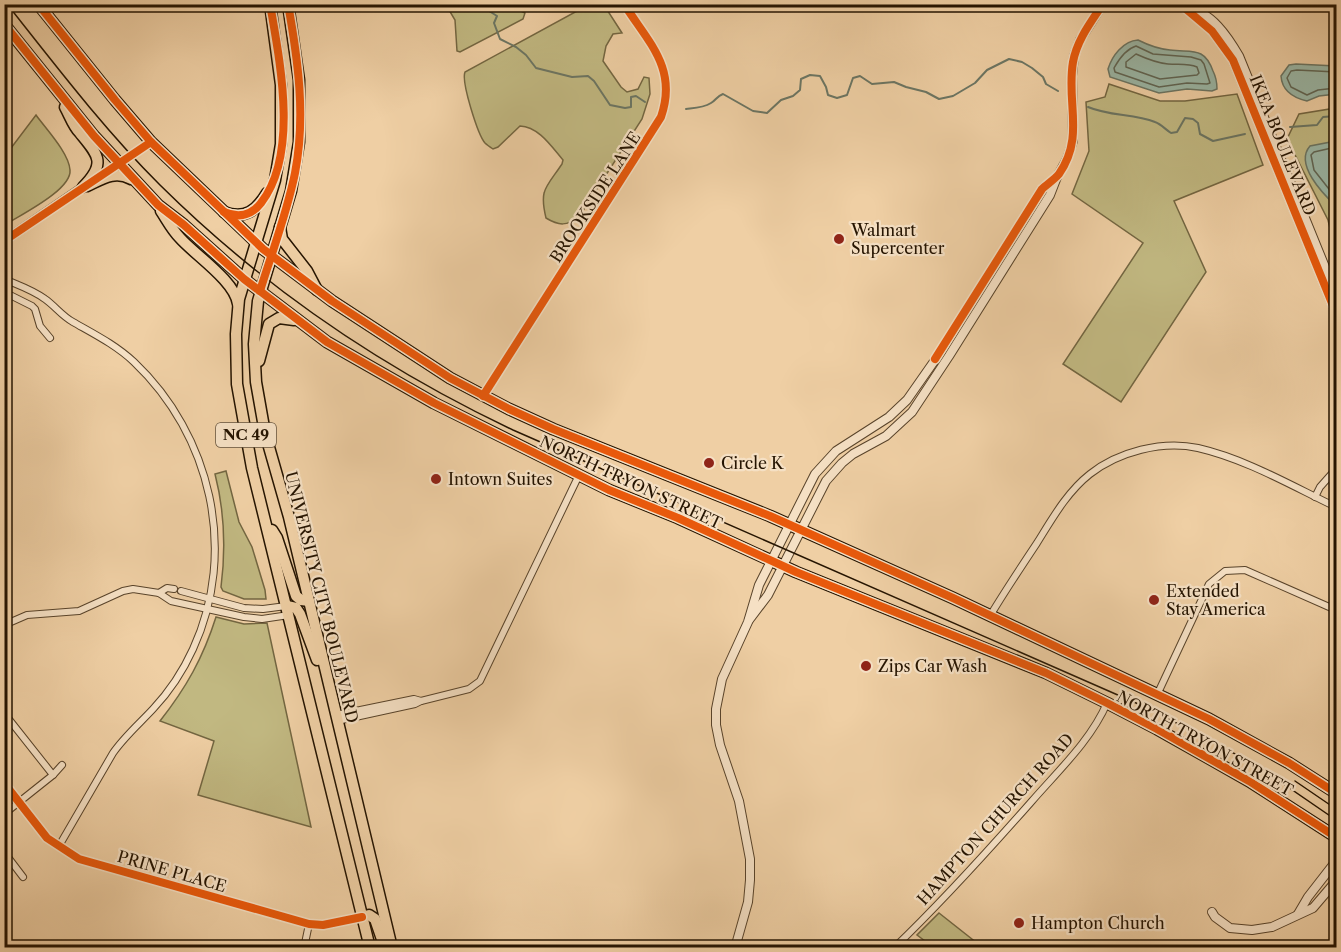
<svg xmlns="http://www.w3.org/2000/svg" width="1341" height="952" font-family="'Libre Caslon Text',serif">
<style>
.green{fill:#c1b881;stroke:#736641;stroke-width:1.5}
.water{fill:#9ab6a5;stroke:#6b7563;stroke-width:1.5}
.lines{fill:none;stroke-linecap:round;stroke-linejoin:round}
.shore{stroke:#606553;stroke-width:1.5}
.stream{stroke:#6b7563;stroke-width:2}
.minor-casing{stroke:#58432a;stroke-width:8}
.tertiary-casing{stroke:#58432a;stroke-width:10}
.primary-casing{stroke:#251401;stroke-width:13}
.minor{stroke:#f5e0c4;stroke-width:6}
.tertiary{stroke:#f5e0c4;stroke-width:8}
.primary{stroke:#efcfa4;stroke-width:10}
.tram{stroke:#251401;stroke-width:1.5}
.cycleway-casing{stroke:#f5e0c4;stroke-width:11}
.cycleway{stroke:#e8590c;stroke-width:8}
.poi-dot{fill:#8f2418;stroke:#f5e0c4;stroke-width:2}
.labels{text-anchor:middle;stroke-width:4.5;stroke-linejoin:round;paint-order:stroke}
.shield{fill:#f5e0c4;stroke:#63513c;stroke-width:1.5}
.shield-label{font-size:15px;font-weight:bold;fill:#251401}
.street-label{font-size:16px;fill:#251401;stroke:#f5e0c4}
.poi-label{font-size:16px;fill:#251401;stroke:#f5e0c4;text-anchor:start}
</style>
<rect width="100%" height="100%" fill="#efcfa4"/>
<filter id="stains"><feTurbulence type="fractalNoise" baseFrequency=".00333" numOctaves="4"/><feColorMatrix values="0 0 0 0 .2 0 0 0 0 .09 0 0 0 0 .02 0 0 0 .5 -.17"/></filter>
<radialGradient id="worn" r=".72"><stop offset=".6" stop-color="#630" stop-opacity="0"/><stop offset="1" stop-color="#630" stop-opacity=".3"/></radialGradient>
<g class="green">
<path d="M446,5H508L525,13L523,19L460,52L457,51L455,20Z"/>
<path d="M588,5H604L622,33L613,34L606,46L603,61L621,87L627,92L638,89L644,77L649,78L650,94L642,119L579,217C567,226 559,226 546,218C539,189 546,188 562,164L563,160C551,146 539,127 520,126L498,147L493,149C490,147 487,145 485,143C478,135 461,82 465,72Z"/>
<path d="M1109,84L1160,101H1185L1237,94L1263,165L1174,201L1206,272L1121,402L1063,364L1143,243L1072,194L1089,151L1086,102L1105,97Z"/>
<path d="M1336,108V252L1328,220L1287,139L1299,114Z"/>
<path d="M36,115C46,129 69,153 70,170C72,190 20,215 5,225V156Z"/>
<path d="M226,471L239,522L252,547L265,590L266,599H244L223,591L221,587C226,548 225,513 215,474Z"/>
<path d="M216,617L244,624L267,623L311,827L198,795L214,741L160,721C186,688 203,658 216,617Z"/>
<path d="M939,913L982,947H933L917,935Z"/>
</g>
<g class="water">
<path d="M1138,40C1148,45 1158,49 1170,50C1192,53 1204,46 1213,71C1216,77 1217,83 1217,89L1212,91L1187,89L1159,93L1110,77L1108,69C1112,56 1123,41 1138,40Z"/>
<path d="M1296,64L1336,66V94L1319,96L1307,101C1294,98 1282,91 1281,76L1289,65Z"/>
<path d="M1336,141V206C1323,194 1294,164 1310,146Z"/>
</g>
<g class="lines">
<g class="shore">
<path d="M1136,46L1153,54L1191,57L1201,60L1204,64L1210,83L1207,84L1187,83L1159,87L1115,72L1114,68C1119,59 1126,49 1136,46Z"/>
<path d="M1136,54C1147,59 1157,63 1168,64C1178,65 1188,63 1197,67L1199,73L1197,75L1160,79L1126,67V62Z"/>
<path d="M1336,72L1297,70L1291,71L1287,78L1291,87L1307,95L1318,90L1336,88"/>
<path d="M1336,147L1314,152L1311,155L1314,170L1336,198"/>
</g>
<g class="stream">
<path d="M478,4L497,16L494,23L500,39L516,47L526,55L536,68L572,77L588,76L594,81L610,105L625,108L631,107V97L636,96L645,102"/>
<path d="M1088,107C1109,116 1134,114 1155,122C1161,124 1166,130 1171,133L1177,132L1185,118L1193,119L1198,123L1200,134L1213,141L1245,134"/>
<path d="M686,109C695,108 703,108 711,103C716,100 717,96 723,94L753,111L767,113L781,100L793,96L800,90L801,79L810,75L820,76L826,87L828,95L837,98L847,95L853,78L860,76L872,84L894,82L906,87L926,92L939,99L953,96L975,83L987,70L1009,59L1022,62L1032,68L1043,77L1046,84L1058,91"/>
<path d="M1290,127L1317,125L1323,117L1336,116"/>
</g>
<g class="minor-casing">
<g id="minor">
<path d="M4,279C18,285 33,290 45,299C55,306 62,316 73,322C94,334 116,345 134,362C211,435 238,551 193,649C183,671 169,692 153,709C139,724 124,737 113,753L59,846"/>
<path d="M4,292L32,306L35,309L40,326L50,338"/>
<path d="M483,396L661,117C678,68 648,42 624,4"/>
<path d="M1315,497L1320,487L1336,469"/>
<path d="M181,591L244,608L263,609L286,606"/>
<path d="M159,593L167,588L174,589"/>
<path d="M990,616C1005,591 1021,567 1037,543C1052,519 1067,492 1090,474C1118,452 1162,440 1198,448C1246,459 1292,486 1336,507"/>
<path d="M4,625L27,615L79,611L123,591L133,589L159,593L171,601L244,617L262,619L289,615"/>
<path d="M1157,695L1209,584L1225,571L1245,570L1336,610"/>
<path d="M421,701L469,689L480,681L579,475"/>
<path d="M4,713L53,775"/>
<path d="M336,715L414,699L421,701L415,704L337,721"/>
<path d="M4,783L47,838L79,859L309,924L323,925L362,917"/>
<path d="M4,814L53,775L62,765"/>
<path d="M4,852L23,877"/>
<path d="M304,948L309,924"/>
<path d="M894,948C943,901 988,851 1032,801C1059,770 1091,740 1107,703"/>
</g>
</g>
<g class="tertiary-casing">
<g id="tertiary">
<path d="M1180,4L1212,31L1233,60L1336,313"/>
<path d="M1188,9C1211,11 1228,37 1239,56L1336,294"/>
<path d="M4,241L83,187"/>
<path d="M749,620L768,595L826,481L842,463L853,454L886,436L912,412L949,356L1050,195L1057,177L1067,159L1073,141L1072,76L1074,56L1080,40L1103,4"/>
<path d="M1212,912L1215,917L1230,928L1252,930L1272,927L1313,908L1336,881"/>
<path d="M1298,914L1308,897L1336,861"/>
<path d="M735,948L748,902L750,880V859L739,801L720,745L716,725V709L722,679L748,622L759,585L815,474L836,451L889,417L907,400L942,350L1042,189L1057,177"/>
</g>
</g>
<g class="primary-casing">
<g id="primary">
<path d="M38,4L115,100L151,142L263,249L332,301L450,378L509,409L553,429L770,516L953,598L1209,719L1289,763L1336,793"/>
<path d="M270,4L281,85V144L275,180L239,299L236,334L237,384L252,468L370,948"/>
<path d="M288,4L299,80V142L291,191L258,301L254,344L256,382L265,433L289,517L392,948"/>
<path d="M4,24L94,136L158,205L184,225L244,279L327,342L434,403L609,490L678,518L796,572L1046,673L1107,703L1157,729L1249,781L1336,837"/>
<path d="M65,107C70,116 73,126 80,133C98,155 107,163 83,187"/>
<path d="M87,186C102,179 115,170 131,179"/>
<path d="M161,211C167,220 172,230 180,238C195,255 235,281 238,304"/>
<path d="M224,212C245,220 257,210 267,193"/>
<path d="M280,227L282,239L307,271L317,290"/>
<path d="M259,361L269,324L279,318L294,320"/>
<path d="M272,530L277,538L296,596L301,600L309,601"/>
<path d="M287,606L296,608L300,614L317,660"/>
<path d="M362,917L369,915L375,919L385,948"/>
</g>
</g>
<use href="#minor" class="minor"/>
<use href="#tertiary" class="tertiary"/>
<use href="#primary" class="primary"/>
<g class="tram">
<path d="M7,4C56,66 104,129 160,185C263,287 382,368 513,430L1152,710L1256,765L1336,820"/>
<path d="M1295,781L1336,809"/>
</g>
<g class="cycleway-casing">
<g id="cycleway">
<path d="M38,4L115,100L151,142L263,249L332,301L450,378L509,409L553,429L770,516L953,598L1209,719L1289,763L1336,793"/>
<path d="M1180,4L1212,31L1233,60L1336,313"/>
<path d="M4,24L94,136L158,205L184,225L244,279L327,342L434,403L609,490L678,518L796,572L1046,673L1107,703L1157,729L1249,781L1336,837"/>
<path d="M224,212C238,218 251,216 261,203C299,154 280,62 270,4"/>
<path d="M4,241L151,142"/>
<path d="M260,291C272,252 287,213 295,173C306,116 298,60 288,4"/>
<path d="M935,359L1042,189C1047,184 1054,180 1059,174C1085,137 1066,102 1073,62C1077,40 1091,22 1103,4"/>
<path d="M483,396L661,117C678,68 648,42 624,4"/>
<path d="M4,783L47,838L79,859L309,924L323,925L362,917"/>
</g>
</g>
<use href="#cycleway" class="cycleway"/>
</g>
<g class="poi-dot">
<circle cx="839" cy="239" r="6"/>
<circle cx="709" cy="463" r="6"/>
<circle cx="436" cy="479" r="6"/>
<circle cx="1154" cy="600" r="6"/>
<circle cx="866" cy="666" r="6"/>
<circle cx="1019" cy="923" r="6"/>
</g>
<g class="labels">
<rect class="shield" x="216" y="423" width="60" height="24" rx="4.5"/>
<g class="shield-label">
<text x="246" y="440">NC 49</text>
</g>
<g class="street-label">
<text transform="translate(1283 145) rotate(68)" y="6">IKEA BOULEVARD</text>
<text transform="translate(595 197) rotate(-57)" y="6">BROOKSIDE LANE</text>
<text transform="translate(631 482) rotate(25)" y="6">NORTH TRYON STREET</text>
<text transform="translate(322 597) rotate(76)" y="6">UNIVERSITY CITY BOULEVARD</text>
<text transform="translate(1205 743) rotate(29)" y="6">NORTH TRYON STREET</text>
<text transform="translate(995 819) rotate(-48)" y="6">HAMPTON CHURCH ROAD</text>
<text transform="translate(172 871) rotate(16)" y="6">PRINE PLACE</text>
</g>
<g class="poi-label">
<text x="851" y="236">Walmart<tspan x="851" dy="18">Supercenter</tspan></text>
<text x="721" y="469">Circle K</text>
<text x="448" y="485">Intown Suites</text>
<text x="1166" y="597">Extended<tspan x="1166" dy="18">Stay America</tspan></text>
<text x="878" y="672">Zips Car Wash</text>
<text x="1031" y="929">Hampton Church</text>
</g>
</g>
<rect width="1341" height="952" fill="none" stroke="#efcfa4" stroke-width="24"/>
<rect x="6" y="6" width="1329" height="940" fill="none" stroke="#251401" stroke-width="3"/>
<rect x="12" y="12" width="1317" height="928" fill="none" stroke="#251401" stroke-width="1.5"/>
<rect width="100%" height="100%" filter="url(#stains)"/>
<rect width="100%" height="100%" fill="url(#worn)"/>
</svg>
